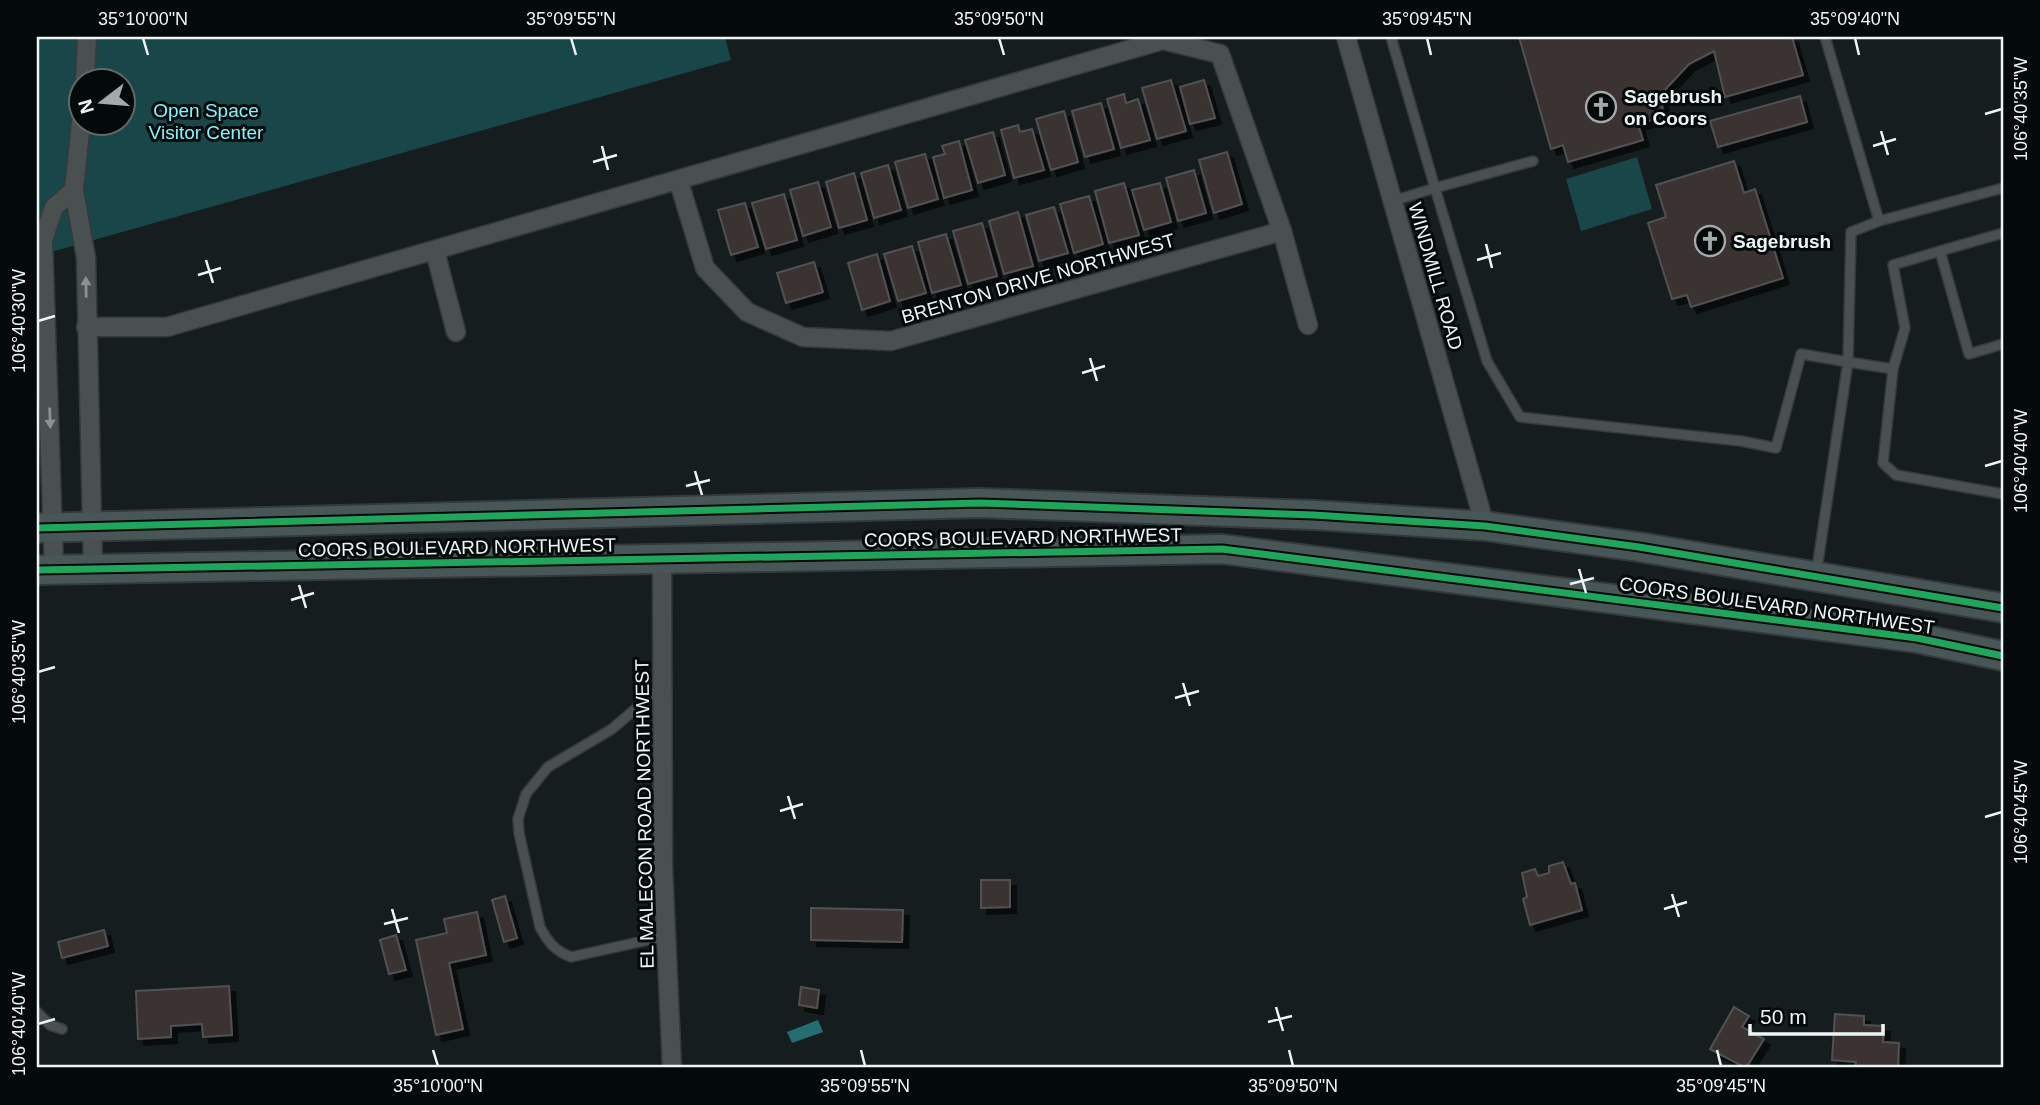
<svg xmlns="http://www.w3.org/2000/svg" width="2040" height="1105" font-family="Helvetica,sans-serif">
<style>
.green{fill:#194649;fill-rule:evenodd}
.water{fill:#246d73}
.building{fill:#3a3233;stroke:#515152;stroke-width:2;filter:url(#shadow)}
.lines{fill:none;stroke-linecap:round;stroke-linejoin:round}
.lane-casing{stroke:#343a3b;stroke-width:12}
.street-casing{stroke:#343a3b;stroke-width:21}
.primary-casing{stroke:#343a3b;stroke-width:32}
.lane{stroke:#4a4f50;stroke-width:9}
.street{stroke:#4a4f50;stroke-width:18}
.primary{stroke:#495657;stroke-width:28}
.cycleway-casing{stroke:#040909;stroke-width:11}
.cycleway{stroke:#20a55d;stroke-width:7}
.oneway{fill:#8b9292}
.ticks{fill:none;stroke:#edf6f6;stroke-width:2.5}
.labels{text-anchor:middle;stroke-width:6;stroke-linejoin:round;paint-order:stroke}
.poi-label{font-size:19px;font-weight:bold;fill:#edf6f6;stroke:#040909;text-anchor:start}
.park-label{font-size:19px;fill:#82f5ff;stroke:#040909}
.street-label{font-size:19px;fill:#edf6f6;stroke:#040909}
.neatline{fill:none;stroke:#edf6f6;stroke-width:2.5}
.ticks-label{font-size:18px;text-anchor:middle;fill:#edf6f6}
</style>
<defs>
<filter id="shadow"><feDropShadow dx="6" dy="6" stdDeviation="0" flood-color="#0009"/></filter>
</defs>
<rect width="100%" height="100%" fill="#161d1e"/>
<g class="green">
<path d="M37,37H725L731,60L37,256ZM80,80H122V122H80Z"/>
<path d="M1637,157L1652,209L1581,231L1566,179Z"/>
</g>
<path class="water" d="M818,1020L823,1032L792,1043L787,1032Z"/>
<g class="building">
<path d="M1519,37H1792L1803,75L1725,97L1714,51L1689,64L1663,92L1662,117L1638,124L1643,140L1568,162L1563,145L1551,149Z"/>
<path d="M1171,80L1186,131L1157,139L1142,88Z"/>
<path d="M1204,80L1215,118L1190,124L1180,87Z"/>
<path d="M1124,94L1126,103L1138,99L1150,140L1121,148L1107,99Z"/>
<path d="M1800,96L1807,122L1718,147L1710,121Z"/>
<path d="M1101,103L1114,149L1085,157L1072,111Z"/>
<path d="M1064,111L1078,162L1051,170L1036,119Z"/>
<path d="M1018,125L1020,132L1032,129L1044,170L1014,178L1001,130Z"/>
<path d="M993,132L1005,175L978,183L965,140Z"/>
<path d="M959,141L972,190L944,198L933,157L945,154L942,146Z"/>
<path d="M1227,152L1242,204L1214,213L1199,160Z"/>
<path d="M925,154L938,199L908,208L895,162Z"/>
<path d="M1734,161L1744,193L1755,189L1783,278L1691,307L1687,295L1672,299L1648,223L1666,217L1656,185Z"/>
<path d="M888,165L901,210L874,218L861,173Z"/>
<path d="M1194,170L1206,213L1178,221L1166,178Z"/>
<path d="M854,173L867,220L839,228L826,182Z"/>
<path d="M818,182L831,227L803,236L790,190Z"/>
<path d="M1124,183L1139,235L1109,243L1095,191Z"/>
<path d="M1160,183L1171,222L1144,230L1132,190Z"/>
<path d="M784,194L797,240L766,249L752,203Z"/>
<path d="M1089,196L1103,244L1074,253L1060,204Z"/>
<path d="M745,203L758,247L731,255L718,210Z"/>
<path d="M1054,207L1068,253L1039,261L1026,215Z"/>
<path d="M1018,212L1033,266L1004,274L989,221Z"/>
<path d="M982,223L997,276L968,284L953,231Z"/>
<path d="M946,234L961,285L932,293L918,242Z"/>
<path d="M912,246L926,293L898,301L884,254Z"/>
<path d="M877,254L890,301L862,310L848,263Z"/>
<path d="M814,262L823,292L786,303L777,273Z"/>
<path d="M1563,862L1571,884L1575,883L1582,910L1530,925L1523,899L1527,897L1522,873L1535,869L1538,876L1549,873V866Z"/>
<path d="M981,880H1010V907L981,908Z"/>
<path d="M505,896L517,938L504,942L492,900Z"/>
<path d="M811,908L903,910L902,942L811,940Z"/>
<path d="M477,912L486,955L449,963L463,1029L436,1035L416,940L447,933L444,919Z"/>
<path d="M104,930L108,946L62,958L58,942Z"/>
<path d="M396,935L406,970L389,974L380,940Z"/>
<path d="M229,986L232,1035L203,1037L202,1024L171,1026V1037L138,1039L136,991Z"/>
<path d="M801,987L819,990L817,1008L799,1005Z"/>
<path d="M1734,1007L1749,1016L1742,1027L1764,1039L1746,1068L1710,1049Z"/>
<path d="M1835,1014L1864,1016V1025L1884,1026L1883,1042L1899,1043L1898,1068H1855L1856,1062L1832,1060Z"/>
</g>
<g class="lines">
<g class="lane-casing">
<g id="lane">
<path d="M1391,37L1435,188L1393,201"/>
<path d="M1825,37L1879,221L2003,188"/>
<path d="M1533,161L1435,188L1487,361L1520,417L1741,441L1776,448L1801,354L1848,362L1816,575"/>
<path d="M1879,221L1851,232L1848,362L1893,369"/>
<path d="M1940,251L2003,233"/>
<path d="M2003,344L1969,354L1940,251L1893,265L1905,328L1893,369L1883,463L1896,475L2003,494"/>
<path d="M661,687L612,729L548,767L526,794L518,819L519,833L540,927C548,942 555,951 571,957L666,936"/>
<path d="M37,1012L50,1025L62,1029"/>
</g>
</g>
<g class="street-casing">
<g id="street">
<path d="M1346,37L1485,526"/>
<path d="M85,80L87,37"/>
<path d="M81,122L74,190L86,258L93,568"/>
<path d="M679,182L705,268L747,312L803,337L891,341L1282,231"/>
<path d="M435,251L456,332"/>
<path d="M86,327H167L1163,40L1220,54L1282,231L1308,325"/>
<path d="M662,560L663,867L672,1068"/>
<path d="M54,569L43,240L54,207L74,190"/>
</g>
</g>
<g class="primary-casing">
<g id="primary">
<path d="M37,528L980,503L1314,515L1485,526L1639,547L2003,608"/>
<path d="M37,570L1222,549L1917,638L2003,656"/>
</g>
</g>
<use href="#lane" class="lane"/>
<use href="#street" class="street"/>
<use href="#primary" class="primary"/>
<g class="cycleway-casing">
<g id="cycleway">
<path d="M37,528L980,503L1314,515L1485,526L1639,547L2003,608"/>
<path d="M37,570L1222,549L1917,638L2003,656"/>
</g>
</g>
<use href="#cycleway" class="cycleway"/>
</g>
<defs><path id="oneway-solid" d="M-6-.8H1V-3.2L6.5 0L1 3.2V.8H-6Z" transform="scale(1.75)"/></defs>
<g class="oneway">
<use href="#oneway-solid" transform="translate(86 287) rotate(-91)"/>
<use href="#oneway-solid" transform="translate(50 418) rotate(88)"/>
</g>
<path class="ticks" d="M143,38L148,55M571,38L576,55M999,38L1004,55M1427,38L1431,55M1855,38L1859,55M1985,114L2002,109M1881,131L1888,155M602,146L608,170M1873,146L1896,139M593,162L617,155M1486,244L1492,268M206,260L213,283M1477,260L1501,253M198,275L221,268M38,321L55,316M1090,358L1097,381M1082,373L1105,366M1985,466L2002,461M695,471L702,495M686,486L710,480M1579,569L1586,593M1570,584L1594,578M299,585L306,608M291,600L314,593M38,672L55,667M1183,683L1190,706M1175,698L1199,691M788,796L795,819M780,811L803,804M1985,817L2002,812M1672,894L1679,917M392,909L399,933M1664,909L1687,902M384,924L408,918M1276,1007L1283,1031M1268,1022L1292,1016M38,1024L55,1019M433,1050L438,1066M861,1050L865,1066M1289,1050L1293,1066M1717,1050L1721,1066"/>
<defs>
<g id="church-ring" transform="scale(1.575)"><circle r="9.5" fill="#040909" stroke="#a2aaaa" stroke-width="1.5"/><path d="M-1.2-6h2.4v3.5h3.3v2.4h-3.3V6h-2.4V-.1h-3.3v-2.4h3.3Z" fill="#a2aaaa"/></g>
</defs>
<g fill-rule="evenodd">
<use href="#church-ring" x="1601" y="107"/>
<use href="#church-ring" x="1710" y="241"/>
</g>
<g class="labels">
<g class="poi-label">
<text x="1624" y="103">Sagebrush<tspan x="1624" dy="22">on Coors</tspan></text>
<text x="1733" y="248">Sagebrush</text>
</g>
<g class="park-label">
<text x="206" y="117">Open Space<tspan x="206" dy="22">Visitor Center</tspan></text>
</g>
<g class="street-label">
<text transform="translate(1436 276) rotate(74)" y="7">WINDMILL ROAD</text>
<text transform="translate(1038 278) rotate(-16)" y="7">BRENTON DRIVE NORTHWEST</text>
<text transform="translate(1023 537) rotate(-1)" y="7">COORS BOULEVARD NORTHWEST</text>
<text transform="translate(457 547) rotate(-1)" y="7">COORS BOULEVARD NORTHWEST</text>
<text transform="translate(1777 605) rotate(8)" y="7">COORS BOULEVARD NORTHWEST</text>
<text transform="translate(644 814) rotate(-91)" y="7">EL MALECON ROAD NORTHWEST</text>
</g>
</g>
<rect width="2040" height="1105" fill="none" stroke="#040909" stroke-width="77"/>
<g transform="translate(102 102) rotate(254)"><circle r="33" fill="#040909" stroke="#616868" stroke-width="2"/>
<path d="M0-5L12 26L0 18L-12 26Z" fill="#a2aaaa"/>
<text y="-10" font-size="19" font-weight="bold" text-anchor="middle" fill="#edf6f6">N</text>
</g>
<path d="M1750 1024v10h133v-10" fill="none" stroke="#edf6f6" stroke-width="3.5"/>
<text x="1760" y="1024" font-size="21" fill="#edf6f6" stroke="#040909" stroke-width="5" paint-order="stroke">50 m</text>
<rect x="38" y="38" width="1964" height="1028" class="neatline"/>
<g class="ticks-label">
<text x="143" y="25">35°10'00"N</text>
<text x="571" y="25">35°09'55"N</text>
<text x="999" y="25">35°09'50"N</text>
<text x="1427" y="25">35°09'45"N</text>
<text x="1855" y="25">35°09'40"N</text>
<text transform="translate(2021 109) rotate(-90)" y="6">106°40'35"W</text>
<text transform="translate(19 321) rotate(-90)" y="6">106°40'30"W</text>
<text transform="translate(2021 461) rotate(-90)" y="6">106°40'40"W</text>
<text transform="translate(19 672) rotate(-90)" y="6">106°40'35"W</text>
<text transform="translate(2021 812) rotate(-90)" y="6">106°40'45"W</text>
<text transform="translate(19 1024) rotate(-90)" y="6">106°40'40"W</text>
<text x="438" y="1092">35°10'00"N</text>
<text x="865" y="1092">35°09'55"N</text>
<text x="1293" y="1092">35°09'50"N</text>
<text x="1721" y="1092">35°09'45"N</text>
</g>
</svg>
